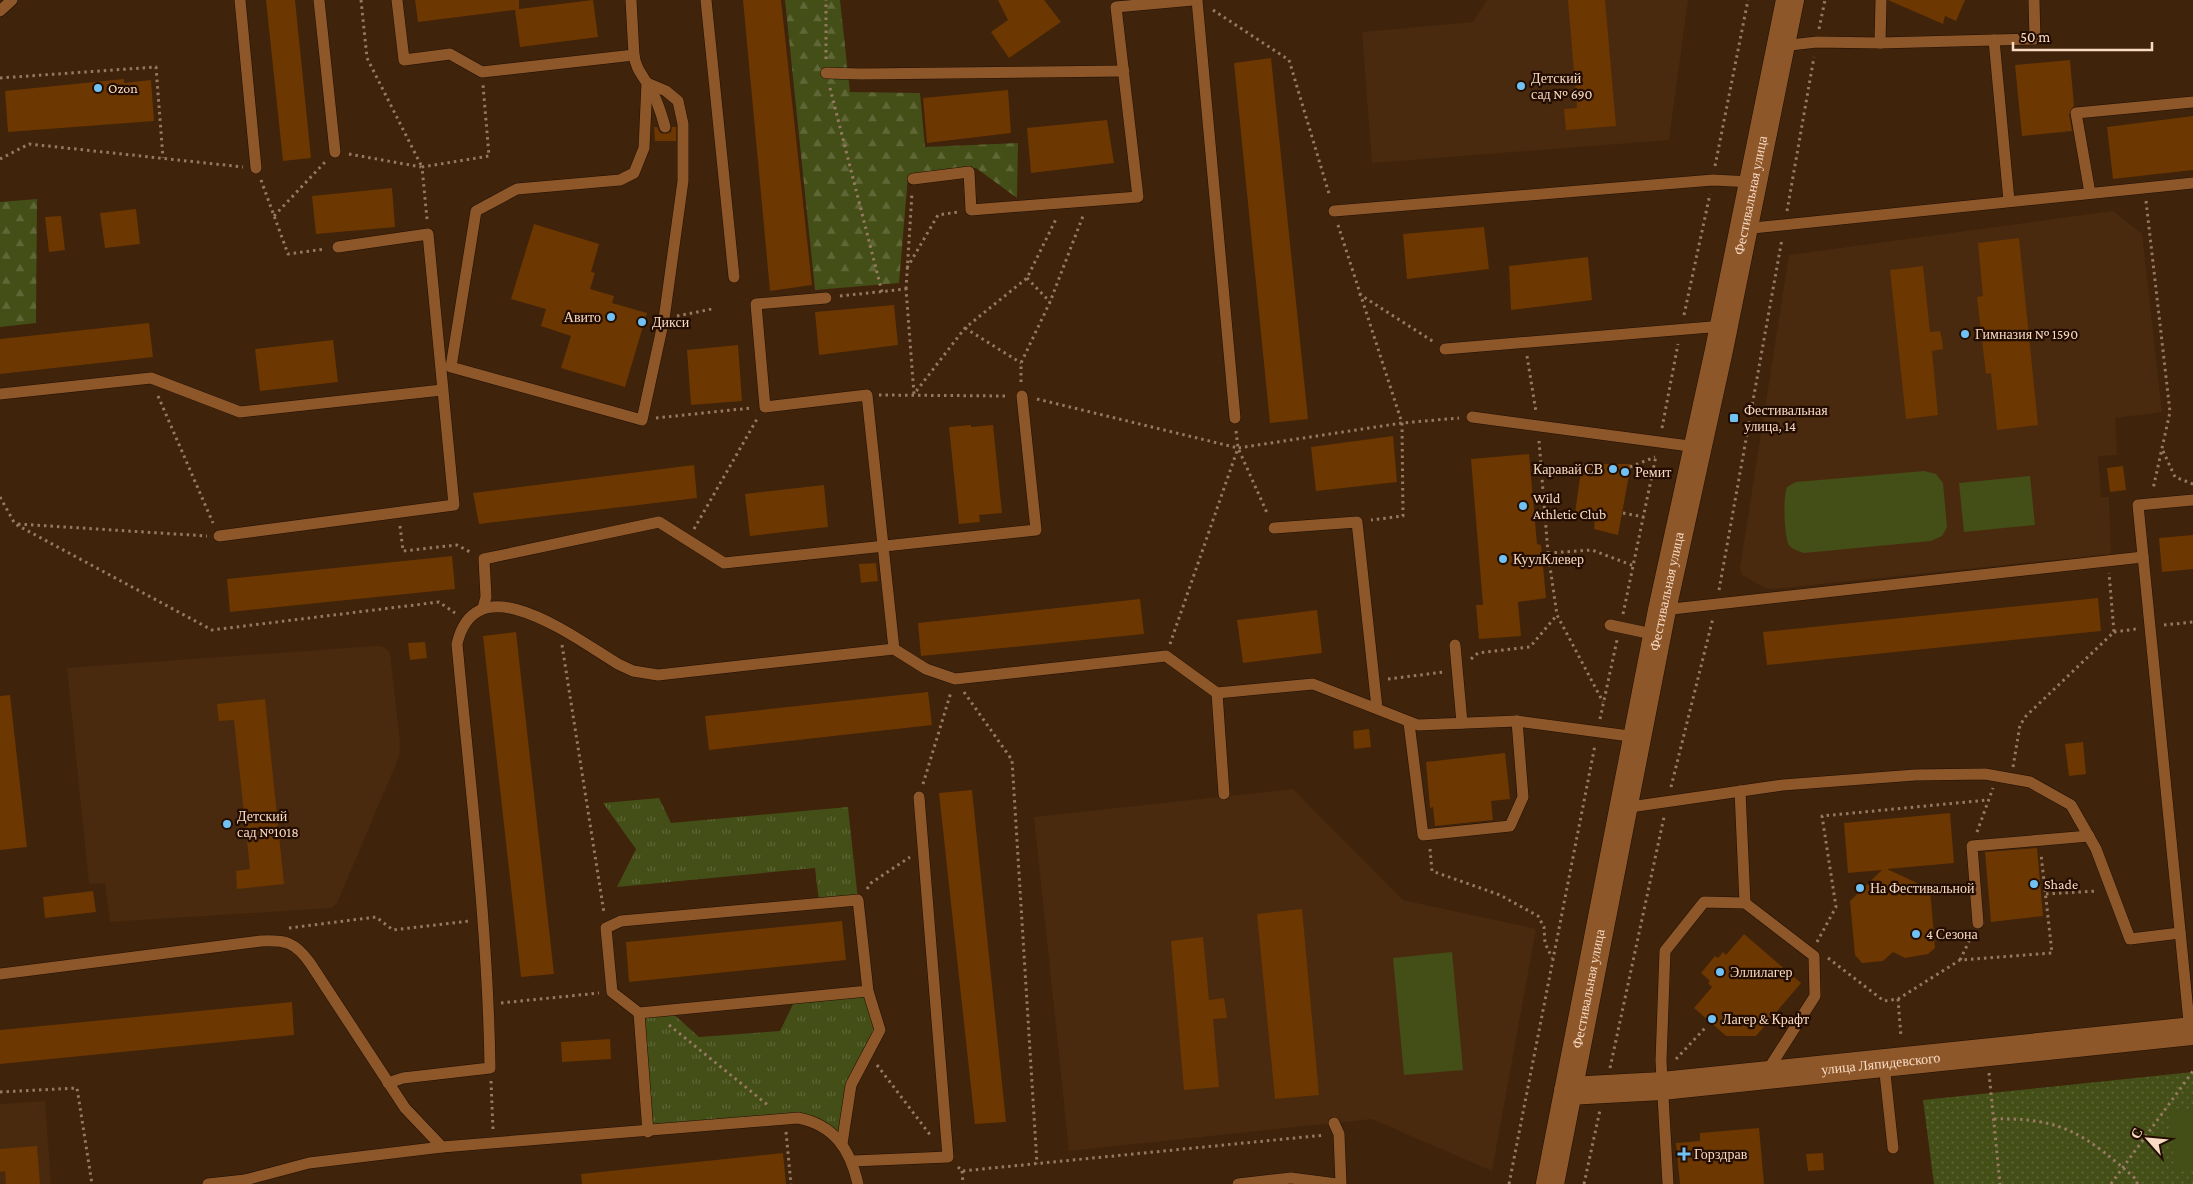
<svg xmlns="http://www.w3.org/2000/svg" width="2193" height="1184" font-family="'Crimson Pro',serif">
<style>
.built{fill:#4a2a0e}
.grass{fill:url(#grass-tufts)}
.forest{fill:url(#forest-firs)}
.park{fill:url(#park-dots)}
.pitch{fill:#444e17}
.building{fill:#6c3700}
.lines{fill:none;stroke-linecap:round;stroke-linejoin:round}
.service-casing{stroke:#200f03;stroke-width:12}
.tertiary-casing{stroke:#200f03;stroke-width:29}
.path{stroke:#977962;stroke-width:3;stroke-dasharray:2.5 4;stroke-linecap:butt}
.service{stroke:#8d572a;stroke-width:11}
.tertiary{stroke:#8d572a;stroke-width:28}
.poi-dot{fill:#71c1f4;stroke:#220d00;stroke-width:2}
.labels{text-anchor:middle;stroke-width:4.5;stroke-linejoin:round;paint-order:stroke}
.poi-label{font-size:14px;fill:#f9dac3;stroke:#220d00;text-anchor:start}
.street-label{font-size:14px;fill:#f9dac3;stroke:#220d00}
</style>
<defs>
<pattern id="grass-tufts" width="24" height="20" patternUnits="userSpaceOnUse" patternTransform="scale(1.25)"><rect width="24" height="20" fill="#444e17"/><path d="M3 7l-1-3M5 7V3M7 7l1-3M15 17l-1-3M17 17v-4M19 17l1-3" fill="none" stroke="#606737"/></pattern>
<pattern id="forest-firs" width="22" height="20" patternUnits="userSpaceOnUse" patternTransform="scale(1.25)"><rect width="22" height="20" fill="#444e17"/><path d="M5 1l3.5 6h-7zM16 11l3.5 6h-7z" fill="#606737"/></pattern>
<pattern id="park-dots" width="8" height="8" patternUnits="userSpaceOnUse" patternTransform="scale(1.25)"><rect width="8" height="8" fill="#444e17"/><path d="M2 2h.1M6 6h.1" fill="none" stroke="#606737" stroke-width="1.8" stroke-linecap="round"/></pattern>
</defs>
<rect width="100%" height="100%" fill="#3f230b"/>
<g class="built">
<polygon points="1487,0 1688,0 1669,140 1372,163 1362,32 1473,22"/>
<polygon points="2113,211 2142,234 2162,412 2115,418 2117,455 2098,456 2101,497 2109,497 2111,554 1773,589 1767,589 1742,575 1740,568 1789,255"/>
<polygon points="376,646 384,647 390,653 400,742 399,757 337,903 331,908 110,922 105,883 89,884 67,668"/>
<polygon points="1293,789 1403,900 1536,929 1492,1171 1372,1119 1069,1151 1034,817"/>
<polygon points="45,1101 51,1184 0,1184 0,1104"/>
</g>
<g class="grass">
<polygon points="659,798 671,823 848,807 858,900 819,902 815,868 617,887 636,849 603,803"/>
<polygon points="868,991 880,1030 851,1085 842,1144 813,1121 648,1132 639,1013 669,1010 699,1037 780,1031 796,998"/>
</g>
<g class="forest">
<polygon points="785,0 840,0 850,92 920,93 925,147 1018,143 1017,198 976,168 908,176 899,283 815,290"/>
<polygon points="37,199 36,323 0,327 0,202"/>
</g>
<polygon class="park" points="2193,1072 2193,1184 1934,1184 1923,1100"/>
<g class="pitch">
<path d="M1924,471L1936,474L1943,483L1947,527L1942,536L1931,541L1804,553C1798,551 1790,549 1788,543C1784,531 1783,497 1787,487L1796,482Z"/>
<polygon points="2030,476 2035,525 1964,532 1959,483"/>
<polygon points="1452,952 1463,1070 1404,1075 1393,958"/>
<polygon points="2193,1111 2193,1169 2174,1170 2170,1112"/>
</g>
<g class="building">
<polygon points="266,0 295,0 311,158 283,161"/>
<polygon points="415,0 519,0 519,9 593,0 598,37 520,47 515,10 418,22"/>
<polygon points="743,0 781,0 812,285 770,291"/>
<polygon points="998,0 1044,0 1061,22 1009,58 991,32 1008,20"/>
<polygon points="1568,0 1605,0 1616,126 1566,130 1564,109 1577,108"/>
<polygon points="1888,0 1965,0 1956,21 1945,16 1943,24"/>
<polygon points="1271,58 1308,419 1270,423 1234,63"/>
<polygon points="2070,60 2074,106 2069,114 2072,131 2022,136 2015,65"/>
<polygon points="124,79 124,83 151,80 154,121 8,132 5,91"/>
<polygon points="1008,90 1011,133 927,143 923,98"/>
<polygon points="2193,116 2193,170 2113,179 2107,127"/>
<polygon points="1107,120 1114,163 1031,173 1027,128"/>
<polygon points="654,127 657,127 660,133 666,134 671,132 672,127 676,127 676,141 655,141"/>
<polygon points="392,188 395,227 316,234 312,196"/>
<polygon points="136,209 140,244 105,248 100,213"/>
<polygon points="61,216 65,250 49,252 45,217"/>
<polygon points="534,224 599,244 591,272 595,273 590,289 614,296 612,303 647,313 625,387 561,368 571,336 541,326 546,309 511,299"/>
<polygon points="1484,227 1489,269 1407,279 1403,234"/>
<polygon points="2019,238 2038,425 1997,430 1991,373 1986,374 1977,297 1983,296 1978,243"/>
<polygon points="1588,257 1592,300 1511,310 1509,266"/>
<polygon points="1923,266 1930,332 1940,331 1942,340 1943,349 1932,351 1938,415 1906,419 1890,270"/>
<polygon points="894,305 898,345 819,355 815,312"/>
<polygon points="149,323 153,357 0,374 0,339"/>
<polygon points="333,340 338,382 260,391 255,349"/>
<polygon points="738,345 742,401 691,405 687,350"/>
<polygon points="971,425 971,427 993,425 1002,513 979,515 980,522 959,524 949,427"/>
<polygon points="1393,436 1397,482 1316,491 1311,447"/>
<polygon points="1529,454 1537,544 1541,545 1546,598 1518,602 1521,636 1479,639 1476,605 1483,605 1471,459"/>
<polygon points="1582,464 1631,464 1618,535 1594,529 1595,518 1575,513"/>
<polygon points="694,465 697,498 479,524 473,493"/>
<polygon points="2123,466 2126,490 2110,492 2107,468"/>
<polygon points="824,485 828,527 750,536 745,494"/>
<polygon points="2193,535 2193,569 2162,572 2159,538"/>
<polygon points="452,556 455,589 230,612 227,579"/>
<polygon points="876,563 878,581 861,583 859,564"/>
<polygon points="2098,598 2101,631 1767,665 1763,632"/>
<polygon points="1140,599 1144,634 921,656 918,623"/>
<polygon points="1317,610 1322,653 1243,663 1237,620"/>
<polygon points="516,632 554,974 521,977 483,636"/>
<polygon points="425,642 427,658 410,660 408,643"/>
<polygon points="928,692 932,725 709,750 705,716"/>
<polygon points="10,695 27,847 0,850 0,696"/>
<polygon points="265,699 284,884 237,889 236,871 250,869 234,720 219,721 217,704"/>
<polygon points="1369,729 1371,747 1354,749 1353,731"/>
<polygon points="2083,742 2086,774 2069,776 2065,744"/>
<polygon points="1505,753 1510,799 1491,801 1493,820 1435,826 1433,807 1430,808 1426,762"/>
<polygon points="972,790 1006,1122 975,1124 939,793"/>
<polygon points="1950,813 1954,863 1887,869 1930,889 1935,948 1928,954 1905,958 1893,952 1883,961 1862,963 1855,955 1850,901 1882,870 1848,873 1844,823"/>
<polygon points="2037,848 2043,916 1991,922 1985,852"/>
<polygon points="93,891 96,912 45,918 43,897"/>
<polygon points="1302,909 1319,1095 1275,1099 1257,914"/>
<polygon points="842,921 846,960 629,982 626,942"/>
<polygon points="1744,934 1801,983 1756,1036 1726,1036 1694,1008 1712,987 1708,983 1710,981 1701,973 1715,956 1718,958 1723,952 1726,955"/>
<polygon points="1203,937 1209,1000 1224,998 1227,1018 1213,1019 1219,1087 1184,1090 1171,941"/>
<polygon points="292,1002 294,1035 0,1064 0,1030"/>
<polygon points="610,1039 611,1059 562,1062 561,1042"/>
<polygon points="1759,1128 1764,1184 1680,1184 1676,1143 1700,1141 1700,1133"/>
<polygon points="37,1146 40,1184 6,1184 5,1171 0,1172 0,1149"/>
<polygon points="783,1153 786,1184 582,1184 581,1174"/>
<polygon points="1823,1153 1824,1170 1808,1171 1806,1154"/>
</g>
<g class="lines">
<g class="service-casing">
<g id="service">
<polyline points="240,0 256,168"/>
<polyline points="319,0 335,152"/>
<path d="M397,0L404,60L450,54L482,72L634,55C636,68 640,72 647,83C656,96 661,112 665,127"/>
<polyline points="631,0 634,55"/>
<polyline points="706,0 734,277"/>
<polyline points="1197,0 1235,418"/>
<polyline points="0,11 12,0"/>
<polyline points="1994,40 2035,39 2034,0"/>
<polyline points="1880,43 1881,0"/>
<polyline points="1781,46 1817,42 1880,43 1994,40 2009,201"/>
<polyline points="826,73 861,74 1124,71"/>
<polygon points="647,83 666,91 678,101 683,124 683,181 664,319 642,420 451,367 476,211 517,189 620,180 634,173 644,148"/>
<polyline points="913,179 969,172 971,210 1138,197 1116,7 1193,0"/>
<polyline points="2090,193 2076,113 2193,102"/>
<polyline points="1334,211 1713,180 1752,182"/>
<polyline points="1743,229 2193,183"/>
<polyline points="826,298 756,304 765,407 867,395 894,649"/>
<polyline points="1445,349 1723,326"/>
<polyline points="0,394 151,378 240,412 442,390"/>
<polyline points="1472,417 1697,447"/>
<polyline points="1274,528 1357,522 1377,708"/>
<polyline points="219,536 454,505 428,234 338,247"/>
<polyline points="483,608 486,597 484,559 659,522 724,563 1036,530 1022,396"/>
<polyline points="1663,610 2143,557"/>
<polyline points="1610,625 1657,635"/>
<polyline points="1455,645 1462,723"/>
<polyline points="1217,693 1224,794"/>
<polyline points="1409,723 1423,835 1510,826 1523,797 1517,721"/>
<polyline points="1740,791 1745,903"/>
<polyline points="1623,808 1783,785 1915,775 1985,774 2030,782 2071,805 2096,849 2130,939 2180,933"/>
<polyline points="1978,923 1972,846 2089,836"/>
<path d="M0,974L261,941C286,940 295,942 310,963L405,1108L442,1147L798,1118C834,1125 850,1149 858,1184"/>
<polyline points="639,1013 648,1132"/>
<polyline points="2190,1032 2138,505 2193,500"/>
<polyline points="1884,1064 1893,1148"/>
<path d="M388,1083L403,1078L490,1068C488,927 470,785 457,644C476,561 576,639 618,664L633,671L658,675L894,649L926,669L955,679L1166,656L1217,693L1313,684L1418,725L1517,721L1637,737"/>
<polyline points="1334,1123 1339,1134 1341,1184"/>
<polyline points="842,1144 851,1085 880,1030 868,991 858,900 621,921 606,928 612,992 639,1013 868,991"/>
<polyline points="853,1161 948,1157 919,797"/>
<polyline points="208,1184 245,1180"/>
<polyline points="246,1184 245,1180 309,1163 442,1147"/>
<polyline points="1238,1184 1291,1178 1337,1184"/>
<polyline points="1668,1184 1661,1061 1665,951 1704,902 1745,903 1814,956 1815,996 1766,1073"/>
</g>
</g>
<g class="tertiary-casing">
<g id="tertiary">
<path id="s1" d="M1568,1091L1662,1086L2193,1031"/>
<path id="s2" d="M1550,1184L1662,610L1719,350L1790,0"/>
</g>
</g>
<g class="path">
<polyline points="361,0 367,58 422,167"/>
<polyline points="1213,10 1289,60 1330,197"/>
<polyline points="1819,29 1825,0"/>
<polyline points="826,59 826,0"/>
<polyline points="0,78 156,67 163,158"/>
<polyline points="830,88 882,292"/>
<polyline points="349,154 421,167"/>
<polyline points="0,159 29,144 243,167"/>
<polyline points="1715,166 1748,0"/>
<polyline points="261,180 288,254 325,249"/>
<polyline points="2146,201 2170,412 2153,489"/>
<polyline points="1787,211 1814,57"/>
<polyline points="274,216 326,161"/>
<polyline points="427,219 422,167 489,156 483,85"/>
<polyline points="1338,225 1402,423 1403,516 1371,520"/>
<polyline points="907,268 938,215 958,212"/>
<polyline points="1027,278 1050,302"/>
<polyline points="906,289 912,193"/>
<polyline points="1359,294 1434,342"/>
<polyline points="840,296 906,289 914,394 965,328 1027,278 1057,217"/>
<polyline points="1684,315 1710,194"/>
<polyline points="677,316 712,309"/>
<polyline points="965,328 1021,363"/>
<polyline points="1527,356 1536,412"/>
<polyline points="1021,382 1021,363 1050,302 1083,216"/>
<polyline points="879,395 1008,396"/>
<polyline points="158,396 213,523"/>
<polyline points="1037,399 1238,448"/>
<polyline points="656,418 751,408"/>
<polyline points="1662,428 1678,344"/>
<polyline points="1236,431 1238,448 1268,515"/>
<polyline points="1539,441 1548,553 1557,615 1603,702"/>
<polyline points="2163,451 2175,477 2193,484"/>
<polyline points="1630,467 1655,457"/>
<polyline points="0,497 15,524 212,630 439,602 455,613"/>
<polyline points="1623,513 1644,517"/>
<polyline points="18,524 207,536"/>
<polyline points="400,526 403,551 457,545 472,553"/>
<polyline points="694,529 757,419"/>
<polyline points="1548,553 1592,550 1634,566"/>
<polyline points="1719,590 1782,239"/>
<polyline points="1623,614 1656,456"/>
<polyline points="2164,625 2193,622"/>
<polyline points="2114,632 2136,629"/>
<polyline points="1170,644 1238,448 1402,423 1459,418"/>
<polyline points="562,645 604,913"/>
<polyline points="1471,659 1478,653 1530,647 1557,615"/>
<polyline points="1388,679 1444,672"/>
<polyline points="964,692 1012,760 1037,1164"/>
<polyline points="1600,719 1617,640"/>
<polyline points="2013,767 2020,725 2026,716 2114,632 2109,573"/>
<polyline points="923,784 951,692"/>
<polyline points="1671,787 1713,618"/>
<polyline points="1977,832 1993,788"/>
<polyline points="1430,849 1432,871 1500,895 1538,916 1544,927 1545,943 1552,958"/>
<polyline points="867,889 871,883 910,857"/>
<polyline points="2046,894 2097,891"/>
<polyline points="289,928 376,917 393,930 469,921"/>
<polyline points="1817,942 1836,907 1822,816 1988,800"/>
<polyline points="1828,958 1884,1001 1898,999 1960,960 2052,953 2041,854"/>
<polyline points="1960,960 1972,935"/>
<polyline points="1898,999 1901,1037"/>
<polyline points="501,1003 599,993"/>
<polyline points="669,1025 769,1106"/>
<polyline points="1676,1059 1706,1027"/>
<polyline points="877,1065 931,1136"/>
<polyline points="1610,1068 1664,817"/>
<polyline points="1989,1073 2000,1184"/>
<polyline points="491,1081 493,1130"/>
<polyline points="0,1092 77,1088 92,1184"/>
<path d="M1994,1119C2063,1117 2087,1136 2137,1180V1184"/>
<polyline points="786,1132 791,1184"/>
<polyline points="958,1167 962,1171 1325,1135"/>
<polyline points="962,1171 963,1184"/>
<polyline points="1509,1184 1595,745"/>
<polyline points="1584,1184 1600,1110"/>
<polyline points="2111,1184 2193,1071"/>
</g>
<use href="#service" class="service"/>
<use href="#tertiary" class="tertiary"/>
</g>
<g class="poi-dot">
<circle cx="1521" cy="86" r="5"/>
<circle cx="98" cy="88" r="5"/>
<circle cx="611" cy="317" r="5"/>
<circle cx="642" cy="322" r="5"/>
<circle cx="1965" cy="334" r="5"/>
<rect x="1729" y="413" width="10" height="10" rx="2.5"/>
<circle cx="1613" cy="469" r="5"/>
<circle cx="1625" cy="472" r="5"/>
<circle cx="1523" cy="506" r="5"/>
<circle cx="1503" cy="559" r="5"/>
<circle cx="227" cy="824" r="5"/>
<circle cx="2034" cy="884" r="5"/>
<circle cx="1860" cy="888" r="5"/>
<circle cx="1916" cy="934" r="5"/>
<circle cx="1720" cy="972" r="5"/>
<circle cx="1712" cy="1019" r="5"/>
<path d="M1681.5 1146.5h5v5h5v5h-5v5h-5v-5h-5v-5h5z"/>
</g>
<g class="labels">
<g class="poi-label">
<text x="1531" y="83">Детский<tspan x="1531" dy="16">сад № 690</tspan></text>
<text x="108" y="93">Ozon</text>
<text x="601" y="322" text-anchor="end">Авито</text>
<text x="652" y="327">Дикси</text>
<text x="1975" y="339">Гимназия № 1590</text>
<text x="1744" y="415">Фестивальная<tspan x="1744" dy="16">улица, 14</tspan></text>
<text x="1603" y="474" text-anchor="end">Каравай СВ</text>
<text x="1635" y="477">Ремит</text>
<text x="1533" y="503">Wild<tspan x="1533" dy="16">Athletic Club</tspan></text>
<text x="1513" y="564">КуулКлевер</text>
<text x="237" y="821">Детский<tspan x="237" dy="16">сад №1018</tspan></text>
<text x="2044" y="889">Shade</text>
<text x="1870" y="893">На Фестивальной</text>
<text x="1926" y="939">4 Сезона</text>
<text x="1730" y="977">Эллилагер</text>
<text x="1722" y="1024">Лагер &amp; Крафт</text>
<text x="1694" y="1159">Горздрав</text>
</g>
<g class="street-label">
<text dy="5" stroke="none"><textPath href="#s2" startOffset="1009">Фестивальная улица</textPath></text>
<text dy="5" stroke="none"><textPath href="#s2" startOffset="604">Фестивальная улица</textPath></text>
<text dy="5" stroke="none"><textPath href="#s2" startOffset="199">Фестивальная улица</textPath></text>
<text dy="5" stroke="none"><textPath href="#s1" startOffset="314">улица Ляпидевского</textPath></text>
</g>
</g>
<g transform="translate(2148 1139) rotate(297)" stroke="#220d00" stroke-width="4" paint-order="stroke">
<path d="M0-4L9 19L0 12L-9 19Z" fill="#f9dac3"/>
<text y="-8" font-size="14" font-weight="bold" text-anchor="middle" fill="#f9dac3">С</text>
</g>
<path d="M2013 42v8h139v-8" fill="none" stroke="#f9dac3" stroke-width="2.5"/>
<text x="2020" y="42" font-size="15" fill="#f9dac3" stroke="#220d00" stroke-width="4" paint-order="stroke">50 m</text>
</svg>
